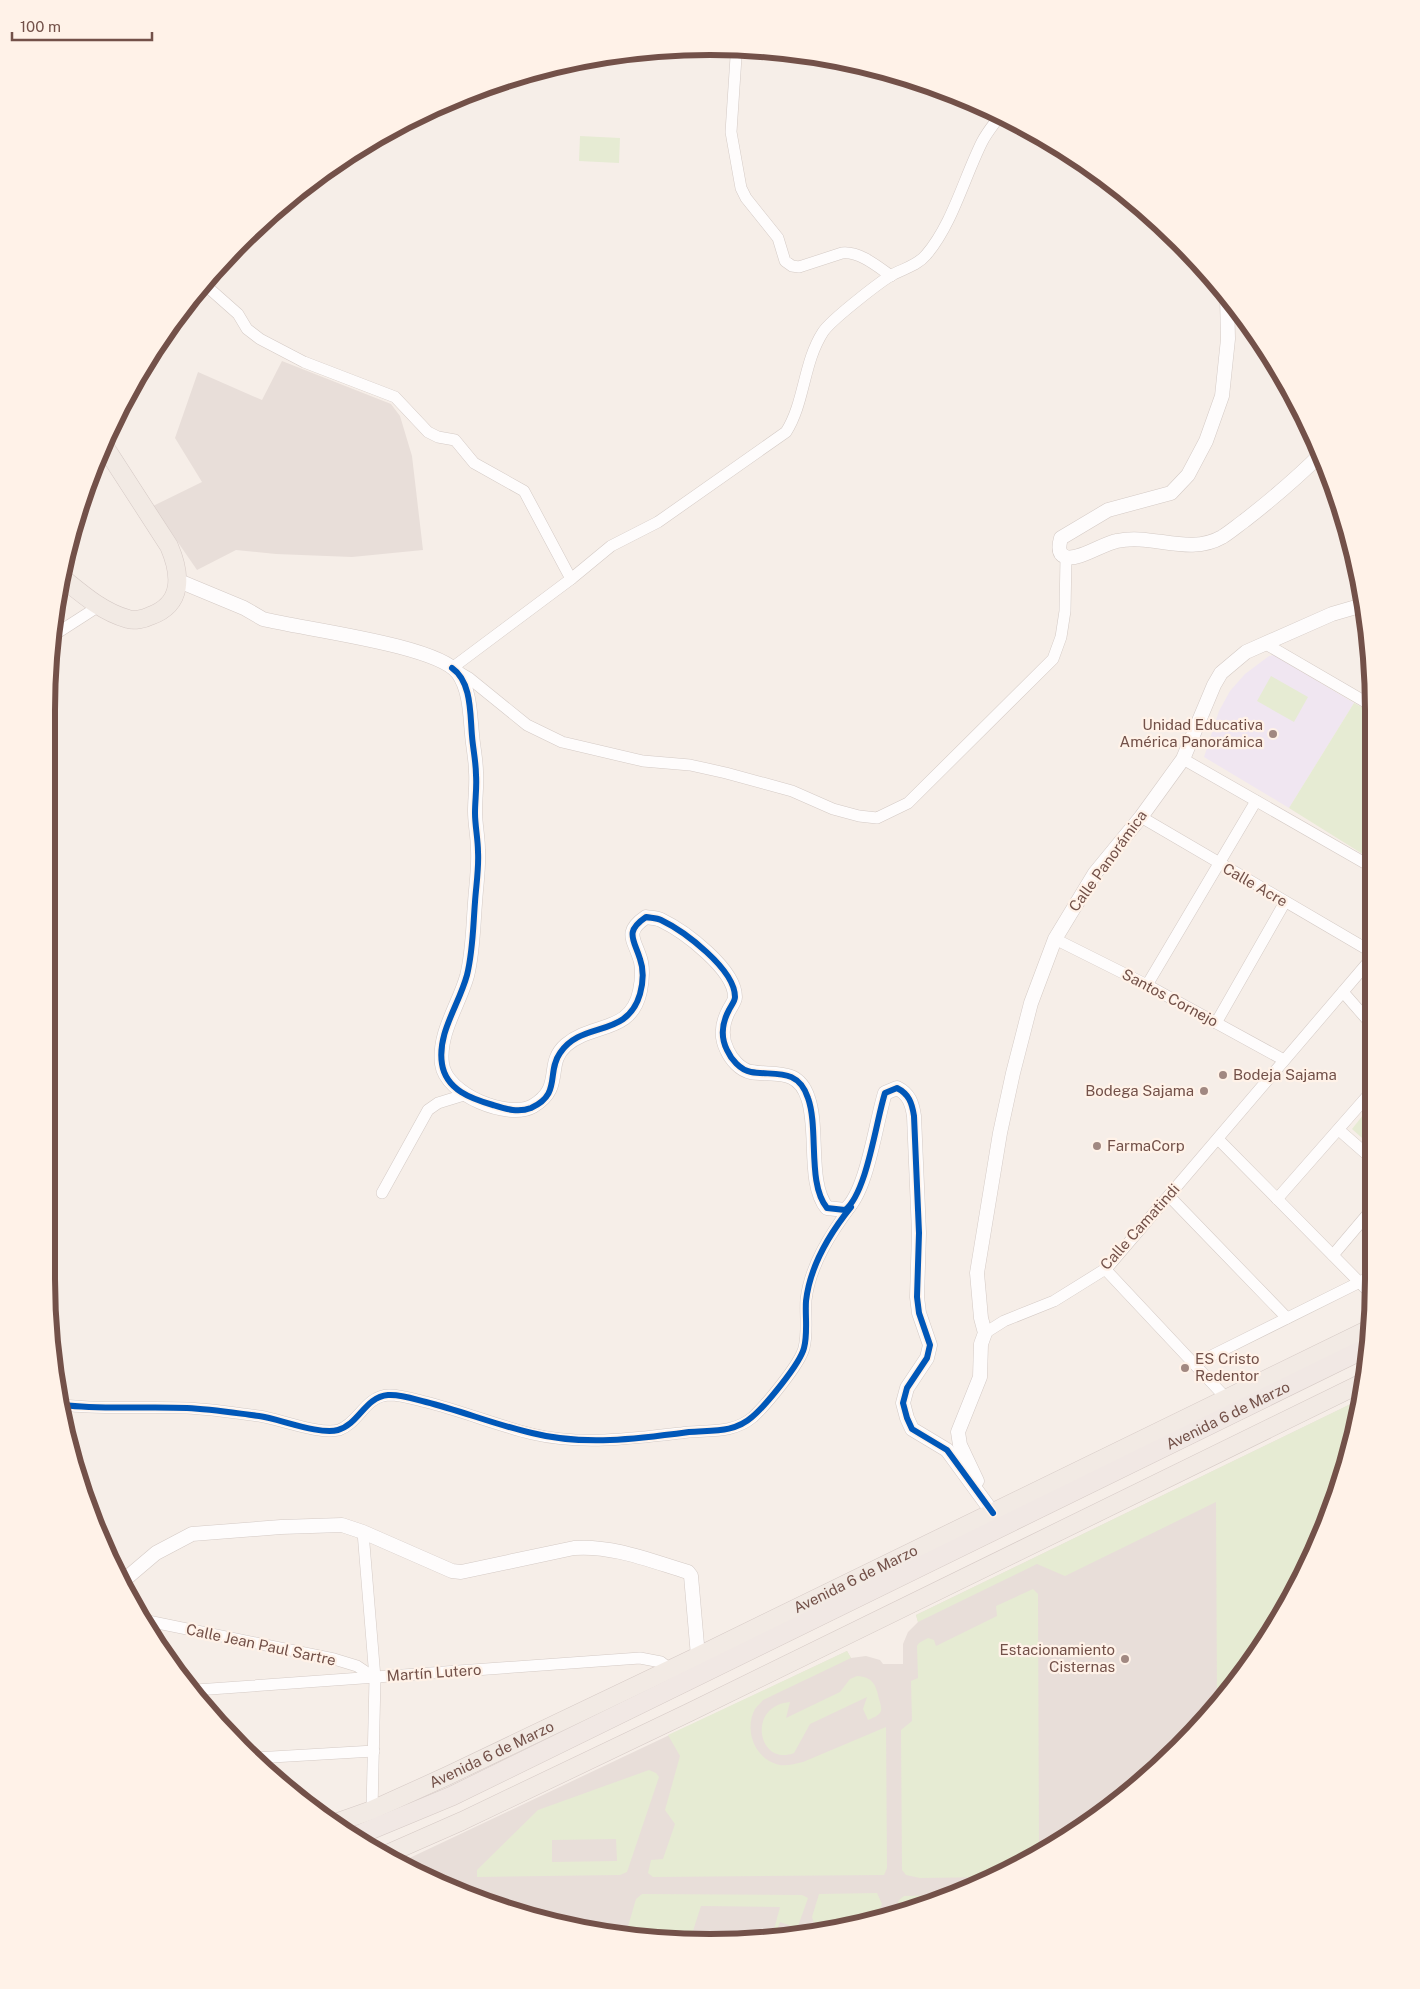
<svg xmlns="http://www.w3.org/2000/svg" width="1420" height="1989" font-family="'Public Sans',sans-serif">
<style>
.industrial{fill:#e8ded9}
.education{fill:#f0e6f1}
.green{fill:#e6ebd3;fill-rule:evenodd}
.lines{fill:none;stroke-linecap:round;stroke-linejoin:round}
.minor-casing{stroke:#d4cac5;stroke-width:12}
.tertiary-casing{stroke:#d4cac5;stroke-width:15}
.primary-casing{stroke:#d5c9c5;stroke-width:19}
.trunk-casing{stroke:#d5c9c5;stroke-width:20}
.minor{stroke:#fefcfc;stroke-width:11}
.tertiary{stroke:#fefcfc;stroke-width:14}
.primary{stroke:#f2eae4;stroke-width:18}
.trunk{stroke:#f1e8e4;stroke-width:19}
.cycleway-casing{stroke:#fff2e8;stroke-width:9}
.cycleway{stroke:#0057b8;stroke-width:6}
.poi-dot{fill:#a18881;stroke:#fff2e8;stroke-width:2}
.labels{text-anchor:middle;stroke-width:4.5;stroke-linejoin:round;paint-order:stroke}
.poi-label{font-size:15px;fill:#735149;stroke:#fff2e8;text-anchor:end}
.street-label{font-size:15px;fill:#735149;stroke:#fff2e8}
.rim{fill:none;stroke:#735149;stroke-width:6}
</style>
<rect width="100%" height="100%" fill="#f6eee8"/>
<g class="industrial">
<polygon points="282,361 391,404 400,416 412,456 423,550 352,557 276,554 236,550 197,570 153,506 202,482 175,438 198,372 262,400"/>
<polygon points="1359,1400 1351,1451 1305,1573 1236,1683 1147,1778 1042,1854 964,1892 797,1937 623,1937 538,1920 417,1874 399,1863 847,1651 851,1658 866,1656 880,1660 883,1664 903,1664 903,1644 908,1632 918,1622 916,1615"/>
</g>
<polygon class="education" points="1274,655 1354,703 1289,808 1204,757 1219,711 1230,691 1245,674 1269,656"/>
<g class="green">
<polygon points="580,136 620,138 619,163 579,161"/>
<polygon points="1271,676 1308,697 1294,722 1257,701"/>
<polygon points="1354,703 1369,711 1369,858 1289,808"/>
<polygon points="1371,1105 1371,1146 1352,1129"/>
<polygon points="1359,1400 1351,1451 1305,1573 1236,1683 1217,1703 1216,1502 1065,1576 1037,1564 918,1622 916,1615"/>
<polygon points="1033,1589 1038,1594 1039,1855 994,1877 920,1878 906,1875 902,1870 901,1730 912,1721 911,1681 918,1678 917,1646 919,1643 928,1638 934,1640 936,1646 997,1616 996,1606"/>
<path d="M847,1651L851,1658L763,1700C761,1703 757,1706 755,1709C744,1729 754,1757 776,1764C784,1767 794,1764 803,1762L886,1727L887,1868L884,1875L653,1877L648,1873L651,1860L663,1859L675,1824L665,1810L680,1756L668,1735Z"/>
<path d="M857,1676C873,1677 876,1685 879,1699C880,1703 882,1708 881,1711C879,1716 872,1718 868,1720L863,1709L867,1697L810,1724L794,1753C758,1767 746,1706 790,1702L786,1718L840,1692L850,1679Z"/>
<path d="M649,1770L656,1773L659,1777L627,1872L620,1875L477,1877V1870L538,1810ZM616,1839L617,1861L552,1862V1840Z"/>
<polygon points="877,1893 882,1904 877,1915 829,1928 814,1923 812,1917 819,1894"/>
<polygon points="642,1894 802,1895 808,1898 797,1929 810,1933 790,1937 794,1927 780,1922 774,1937 772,1937 780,1907 701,1906 691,1937 625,1937 636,1899"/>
<polygon points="952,1895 895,1911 899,1900 904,1896"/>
</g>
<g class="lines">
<g class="minor-casing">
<g id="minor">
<path d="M736,57L731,132L741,188L746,198L778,238L785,261L792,266L799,267L842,253C859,251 877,266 891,276"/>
<polyline points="203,283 238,314 247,329 260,339 304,362 395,397 428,432 438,437 455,440 474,463 524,491 571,579"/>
<polyline points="54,635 99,606"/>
<polyline points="1264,643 1369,704"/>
<path d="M452,668L571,579L611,546L658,522L786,432C805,402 803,363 823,332C831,320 876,285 890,276C902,269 917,266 926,255C952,225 964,178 982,142C987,132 995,123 1001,114"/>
<polyline points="457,671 469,678 527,725 562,742 643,761 690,765 726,773 792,791 833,809 859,816 877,818 908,803 1053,659 1061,637 1065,611 1066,557"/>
<polyline points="1183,759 1370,866"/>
<polyline points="1141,817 1370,951"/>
<polyline points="1055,939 1147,985 1284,1060"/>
<polyline points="1147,985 1256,801"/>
<polyline points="1343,992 1371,1024"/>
<polyline points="1216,1023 1285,902"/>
<polyline points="1339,1130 1371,1158"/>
<polyline points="1218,1139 1372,1295"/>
<polyline points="382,1193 428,1110 438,1103 464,1095"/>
<polyline points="1169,1196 1287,1318"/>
<polyline points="1277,1199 1371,1092"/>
<polyline points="1333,1255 1372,1209"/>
<polyline points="1105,1269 1227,1399"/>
<polyline points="985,1333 1004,1321 1054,1301 1107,1268 1370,960"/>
<polyline points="1195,1364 1372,1276"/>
<path d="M63,1405C104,1410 146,1406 187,1408C211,1409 235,1413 259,1416C280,1419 319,1435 339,1430C359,1423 365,1396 389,1395C401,1395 414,1399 426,1402C462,1411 496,1425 532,1434C583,1446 638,1438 689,1432C712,1430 734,1433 753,1417C766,1405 800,1364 804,1348C808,1332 805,1316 806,1300C810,1265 831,1233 851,1206"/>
<polyline points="363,1532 375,1678 372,1810"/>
<polyline points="143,1620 334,1659 357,1666 375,1678"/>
<polyline points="196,1690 640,1658 661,1662 670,1669"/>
<polyline points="255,1758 374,1751"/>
</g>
</g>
<g class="tertiary-casing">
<g id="tertiary">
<path d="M1227,297L1228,339L1222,396L1206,441L1188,475L1171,493L1108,510L1061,538C1059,545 1057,554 1066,557C1078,561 1104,543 1117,541C1152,533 1189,556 1222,537C1230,532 1237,526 1244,521C1271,500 1298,477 1322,453"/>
<path d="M179,581L244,608L263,619C302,629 437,645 458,673C470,690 470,714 472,734C473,747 476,760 476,772C477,785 475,798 475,811C475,824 478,837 478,850C479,868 476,886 475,903C473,928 473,952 467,976C459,1005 438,1033 442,1064C446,1095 509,1120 533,1106C565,1087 544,1064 566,1045C593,1022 631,1034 640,991C642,981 643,972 641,962C636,941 622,933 646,917C651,918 657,918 661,920C684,931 735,969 735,997C735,1001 731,1006 729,1010C722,1023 720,1036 727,1050C731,1059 740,1070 751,1072C774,1076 798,1067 808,1098C819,1129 807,1184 827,1208L845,1210C867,1193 876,1121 885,1093L897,1088C909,1094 912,1103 914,1116L919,1233L917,1297L919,1313L930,1345L927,1358L907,1388L903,1403L907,1418L912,1429L947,1450L993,1513"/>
<polyline points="977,1481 960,1445 958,1432 980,1377 981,1344 985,1333 981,1318 977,1273 1000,1133 1013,1073 1031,1003 1055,939 1095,873 1141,817 1183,759 1214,685 1221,673 1246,652 1332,614 1363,605"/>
<path d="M123,1581L156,1553L192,1534L281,1527L342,1525L363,1532L452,1571L461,1572L574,1548C613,1545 651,1561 688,1572L691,1576L698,1656"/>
</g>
</g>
<g class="primary-casing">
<g id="primary">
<path d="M60,576C81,593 102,612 128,619C134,621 144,619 150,616C184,604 181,574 169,546L103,444"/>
<path id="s1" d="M338,1822L372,1810L447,1776L698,1656L1371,1328"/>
<polyline points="387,1854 462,1821 690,1712 1362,1383"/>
</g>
</g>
<g class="trunk-casing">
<g id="trunk">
<path id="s2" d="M358,1835L452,1796L1368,1347"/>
</g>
</g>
<use href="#minor" class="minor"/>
<use href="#tertiary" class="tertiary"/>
<use href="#primary" class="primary"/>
<use href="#trunk" class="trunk"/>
<g class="cycleway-casing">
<g id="cycleway">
<path d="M452,668C472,682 470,714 472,736C473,749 476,762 476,775C477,788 475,800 475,813C475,826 478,839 478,852C479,869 476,886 475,902C473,927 473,951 467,975C459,1005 437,1033 442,1064C446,1090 472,1099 493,1105C506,1109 518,1113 531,1108C562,1094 546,1073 560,1053C582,1020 627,1039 640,994C643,983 644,970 640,959C634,939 624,932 646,917C651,918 657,918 661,920C684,931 735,969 735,997C735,1001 731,1006 729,1010C722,1023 720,1036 727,1050C731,1059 740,1070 751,1072C774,1076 798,1067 808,1098C819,1129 807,1184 827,1208L845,1210C867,1193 876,1121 885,1093L897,1088C909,1094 912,1103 914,1116L919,1233L917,1297L919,1313L930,1345L927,1358L907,1388L903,1403L907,1418L912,1429L947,1450L993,1513"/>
<path d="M63,1405C104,1410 146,1406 187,1408C211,1409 235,1413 259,1416C280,1419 319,1435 338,1430C359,1424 365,1397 388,1395C401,1394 414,1399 426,1402C462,1411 496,1425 532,1433C583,1446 637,1439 689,1432C712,1430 734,1433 752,1417C765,1406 800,1364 804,1348C808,1333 805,1316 806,1301C810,1266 830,1233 851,1207"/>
</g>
</g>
<use href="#cycleway" class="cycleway"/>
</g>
<g class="poi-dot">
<circle cx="1273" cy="734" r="5"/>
<circle cx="1223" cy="1075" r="5"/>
<circle cx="1204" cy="1091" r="5"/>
<circle cx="1097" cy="1146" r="5"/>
<circle cx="1185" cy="1368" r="5"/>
<circle cx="1125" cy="1659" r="5"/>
</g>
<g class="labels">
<g class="poi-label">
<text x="1263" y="730">Unidad Educativa<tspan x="1263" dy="17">América Panorámica</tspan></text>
<text x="1233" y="1080" text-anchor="start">Bodeja Sajama</text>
<text x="1194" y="1096">Bodega Sajama</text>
<text x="1107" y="1151" text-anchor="start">FarmaCorp</text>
<text x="1195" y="1364" text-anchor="start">ES Cristo<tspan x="1195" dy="17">Redentor</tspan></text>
<text x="1115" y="1655">Estacionamiento<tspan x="1115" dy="17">Cisternas</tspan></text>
</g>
<g class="street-label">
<text transform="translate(1108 861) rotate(-54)" y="5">Calle Panorámica</text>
<text transform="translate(1255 885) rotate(30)" y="5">Calle Acre</text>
<text transform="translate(1170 998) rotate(28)" y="5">Santos Cornejo</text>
<text transform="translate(1140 1227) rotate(-48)" y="5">Calle Camatindi</text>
<text dy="5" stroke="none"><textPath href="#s2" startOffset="966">Avenida 6 de Marzo</textPath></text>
<text dy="5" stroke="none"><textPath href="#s1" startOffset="572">Avenida 6 de Marzo</textPath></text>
<text transform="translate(261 1645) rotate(12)" y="5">Calle Jean Paul Sartre</text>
<text transform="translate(434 1673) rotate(-4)" y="5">Martín Lutero</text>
<text dy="5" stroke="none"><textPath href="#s1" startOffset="168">Avenida 6 de Marzo</textPath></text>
</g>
</g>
<path d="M0 0H1420V1989H0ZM710 55H710A655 655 0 0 1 1365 710V1279A655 655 0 0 1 710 1934H710A655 655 0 0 1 55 1279V710A655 655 0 0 1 710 55Z" fill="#fff2e8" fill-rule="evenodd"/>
<path class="rim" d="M710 55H710A655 655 0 0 1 1365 710V1279A655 655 0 0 1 710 1934H710A655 655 0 0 1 55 1279V710A655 655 0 0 1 710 55Z"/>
<path d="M12 32v8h140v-8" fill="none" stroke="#735149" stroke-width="2.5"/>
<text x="20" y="32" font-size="15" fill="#735149" stroke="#fff2e8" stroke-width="4" paint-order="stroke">100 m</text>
</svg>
